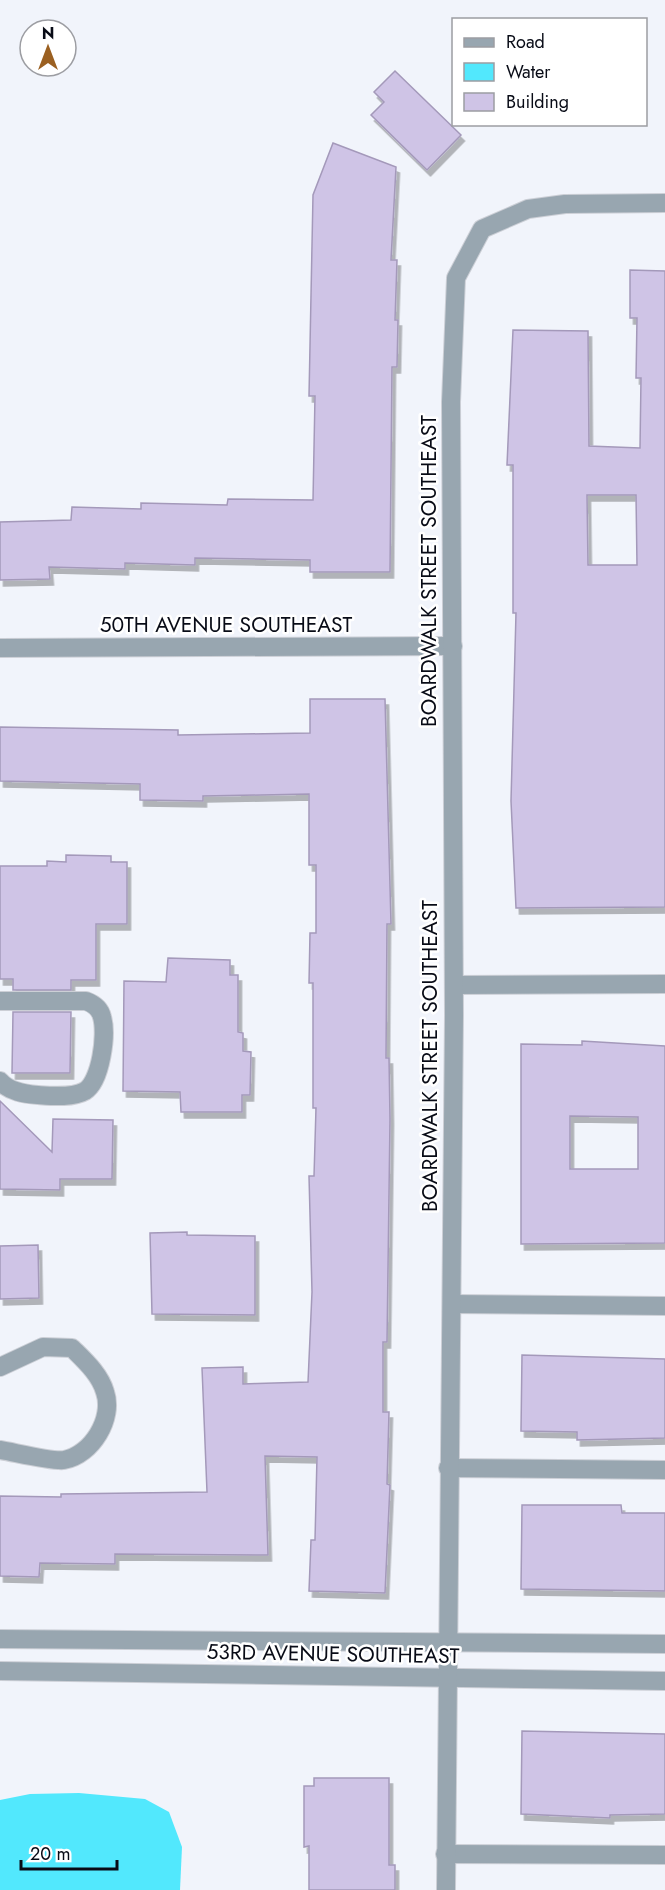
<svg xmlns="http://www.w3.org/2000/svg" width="665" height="1890" font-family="Jost,sans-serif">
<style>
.water{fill:#52e8fd}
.building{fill:#cfc4e6;stroke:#a499ba;stroke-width:1.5;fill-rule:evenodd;filter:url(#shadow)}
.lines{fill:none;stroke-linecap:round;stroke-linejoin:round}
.minor-casing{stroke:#cccfd6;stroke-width:20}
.minor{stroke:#98a6b0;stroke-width:18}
.labels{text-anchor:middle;stroke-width:5;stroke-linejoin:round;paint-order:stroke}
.street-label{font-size:21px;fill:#080b16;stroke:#fff}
</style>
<defs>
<filter id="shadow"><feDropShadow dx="3.5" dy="6" stdDeviation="0" flood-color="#0004"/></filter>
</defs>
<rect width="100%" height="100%" fill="#f1f4fb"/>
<polygon class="water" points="79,1793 145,1799 169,1812 182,1847 180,1890 0,1890 0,1800 30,1794"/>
<g class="building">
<polygon points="395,71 461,135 427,170 371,115 384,102 374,92"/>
<polygon points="333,143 396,167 391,260 397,260 395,320 398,320 397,367 392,367 390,572 310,572 310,560 195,558 195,565 125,563 125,569 49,567 50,579 0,580 0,522 71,520 72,507 141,509 141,503 227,505 228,499 313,500 315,396 309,396 313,195"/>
<path d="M630,270L665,271V907L516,908L511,801L516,613H513V465H507L513,330L588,331L589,446L640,448L641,378H636L637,318H630ZM587,495H636L637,565H588Z"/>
<polygon points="310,699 385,699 391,924 387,924 386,1058 389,1058 390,1119 387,1342 383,1342 383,1412 389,1412 387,1484 390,1485 385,1593 309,1591 311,1540 315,1540 317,1457 265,1456 268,1555 115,1554 115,1564 40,1563 39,1577 0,1576 0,1496 61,1497 61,1494 207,1492 202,1368 243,1367 243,1384 308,1382 312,1292 309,1176 314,1176 316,1108 313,1108 313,983 309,983 310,933 316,933 316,865 309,865 309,794 203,796 203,801 140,800 140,784 0,781 0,727 178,730 178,735 310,733"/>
<polygon points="66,855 111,856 111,862 127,862 127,924 96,924 96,980 71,980 71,990 13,990 13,979 0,979 0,866 47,866 47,861 66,862"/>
<polygon points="168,958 230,960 230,975 238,975 238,1032 243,1033 243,1051 251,1052 250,1095 242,1095 242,1112 181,1112 180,1092 123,1091 124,981 166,982"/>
<polygon points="13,1012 71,1012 70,1073 12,1073"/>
<path d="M582,1041L665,1046V1243L521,1244V1044L582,1045ZM570,1116L638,1117V1169H570Z"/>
<polygon points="0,1101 52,1152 53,1119 113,1120 112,1179 60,1179 60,1190 0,1189"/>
<polygon points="187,1232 187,1235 255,1236 255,1315 152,1314 150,1233"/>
<polygon points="38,1245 39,1298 0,1299 0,1246"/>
<polygon points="522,1355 665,1359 665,1438 577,1440 577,1432 521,1431"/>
<polygon points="522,1505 621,1505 622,1513 665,1513 665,1591 521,1589"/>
<polygon points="522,1731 665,1734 665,1814 610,1815 610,1818 521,1814"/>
<polygon points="314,1778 389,1778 389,1865 395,1865 395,1890 309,1890 309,1846 304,1847 304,1786 314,1786"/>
</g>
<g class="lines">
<g class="minor-casing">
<g id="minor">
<polyline points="0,648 453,646"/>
<polyline points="454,985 665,984"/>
<path d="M0,1001H86C94,1004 100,1008 102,1017C107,1034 101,1081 85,1091C73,1098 52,1096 38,1095C25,1094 9,1092 0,1081"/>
<polyline points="452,1304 665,1306"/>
<path d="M0,1367L43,1347L72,1348C84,1360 100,1374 105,1392C114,1418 92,1455 64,1460C53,1462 13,1452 0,1450"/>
<polyline points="448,1468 665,1470"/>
<polyline points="0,1639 665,1644"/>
<polyline points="0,1671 665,1681"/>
<polyline points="445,1854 665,1855"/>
<polyline points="446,1890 454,1015 451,402 456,278 482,229 528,209 565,204 665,203"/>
</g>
</g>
<use href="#minor" class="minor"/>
</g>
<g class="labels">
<g class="street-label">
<text transform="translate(429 571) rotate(-90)" y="7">BOARDWALK STREET SOUTHEAST</text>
<text x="226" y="632">50TH AVENUE SOUTHEAST</text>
<text transform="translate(430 1056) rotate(-90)" y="7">BOARDWALK STREET SOUTHEAST</text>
<text transform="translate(333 1654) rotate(1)" y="7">53RD AVENUE SOUTHEAST</text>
</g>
</g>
<rect x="452" y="18" width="195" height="108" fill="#ffffff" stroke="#9c9da2" stroke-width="1.5"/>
<rect x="464" y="38" width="30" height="9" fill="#98a6b0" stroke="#9c9da2" stroke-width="1.5"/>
<text x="506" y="48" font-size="18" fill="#080b16">Road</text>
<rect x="464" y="63" width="30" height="18" fill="#52e8fd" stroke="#9c9da2" stroke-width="1.5"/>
<text x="506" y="78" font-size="18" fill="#080b16">Water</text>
<rect x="464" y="93" width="30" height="18" fill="#cfc4e6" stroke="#9c9da2" stroke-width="1.5"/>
<text x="506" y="108" font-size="18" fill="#080b16">Building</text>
<g transform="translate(48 48)"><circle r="28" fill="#ffffff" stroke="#9c9da2" stroke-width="1.5"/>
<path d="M0-4.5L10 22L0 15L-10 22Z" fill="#9b6021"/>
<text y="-9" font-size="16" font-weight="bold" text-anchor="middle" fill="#080b16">N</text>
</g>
<path d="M21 1860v9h96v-9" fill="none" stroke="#080b16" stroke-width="3"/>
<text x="30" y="1860" font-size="18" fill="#080b16" stroke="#ffffff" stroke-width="4.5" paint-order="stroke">20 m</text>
</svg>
